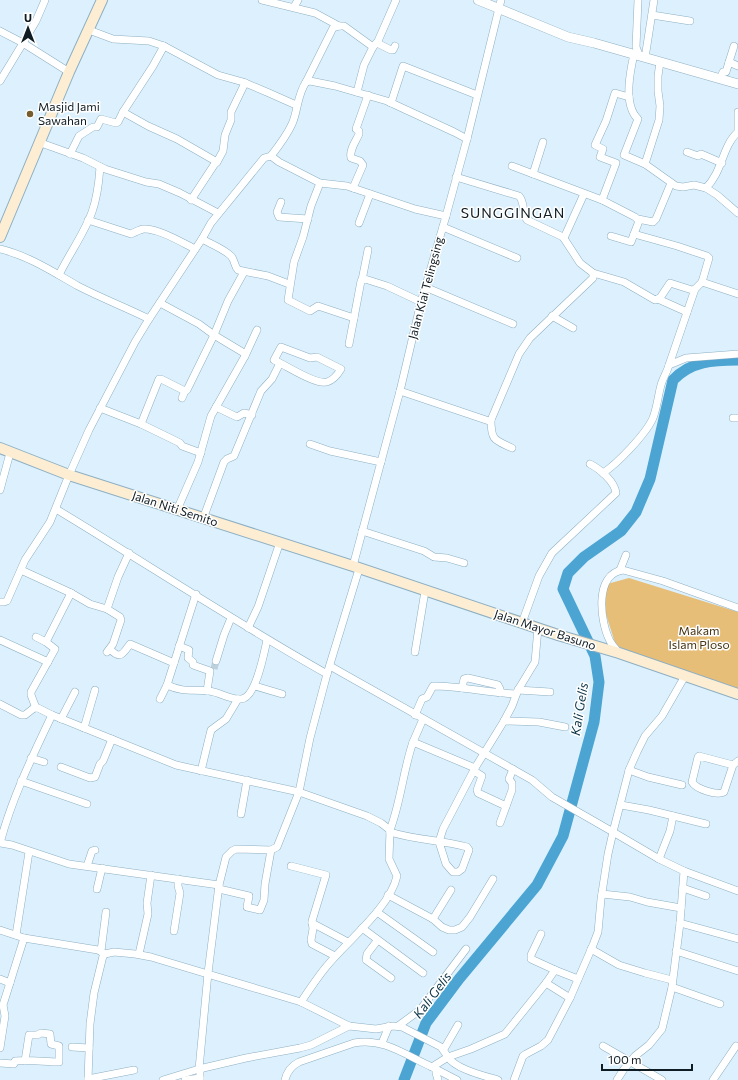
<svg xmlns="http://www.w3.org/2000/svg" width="738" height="1080" font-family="Commissioner,sans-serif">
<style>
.green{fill:#e7be77}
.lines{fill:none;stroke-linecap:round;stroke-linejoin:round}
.river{stroke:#4ba4d2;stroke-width:11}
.minor-tunnel{stroke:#bdd1dc;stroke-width:7;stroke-dasharray:7 3.5;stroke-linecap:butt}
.minor-casing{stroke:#8eafc3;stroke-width:8}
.tertiary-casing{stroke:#8eafc3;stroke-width:10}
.secondary-casing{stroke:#8eafc3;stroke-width:12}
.minor{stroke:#fff;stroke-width:7}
.tertiary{stroke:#fff;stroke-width:9}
.secondary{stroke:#fdeed3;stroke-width:10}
.poi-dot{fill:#775c2e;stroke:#fff;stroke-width:1.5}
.labels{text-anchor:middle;stroke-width:3;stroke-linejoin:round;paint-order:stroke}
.poi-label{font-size:12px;fill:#0f1c23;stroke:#fff;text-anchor:start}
.street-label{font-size:12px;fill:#0f1c23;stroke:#fff}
.park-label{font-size:12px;fill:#463412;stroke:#fff}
.water-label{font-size:13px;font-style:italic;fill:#0c3548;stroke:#fff}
.quarter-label{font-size:14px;letter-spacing:1px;fill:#0f1c23;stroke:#fff}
</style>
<rect width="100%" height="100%" fill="#dcf1fd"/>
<polygon class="green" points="629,578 738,612 738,691 616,646 603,605 607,584"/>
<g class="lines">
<path class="river" d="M404,1080L426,1023L459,979L537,885L563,836L594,722L599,682L595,656L563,589L568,573L584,557L621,531L636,512L650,479L673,380C691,361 713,360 738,360"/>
<polyline class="minor-tunnel" points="214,669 216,661"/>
<g class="minor-casing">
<g id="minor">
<polyline points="262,0 315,13 339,26"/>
<polyline points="638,0 636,47 639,55"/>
<polyline points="294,7 298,0"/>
<polyline points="652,15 690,21"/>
<polyline points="89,30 113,39 149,41 164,46 218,75 243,82 269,93 296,105"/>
<polyline points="0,31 23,43 69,72"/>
<polyline points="377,43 391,50 393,50 395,46"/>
<polyline points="164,46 153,66 123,112 148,126 177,139 217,162"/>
<path d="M634,54C630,72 623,105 638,119L624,155L645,164"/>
<polyline points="645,58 654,0"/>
<polyline points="660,62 658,76 658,91 660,106 659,120 645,164 676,186 683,187 694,185 706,188 717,195 738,213"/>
<polyline points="729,62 734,46"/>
<polyline points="720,79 723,72 726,72 729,62 738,66"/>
<polyline points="0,81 23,43 36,21 45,0"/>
<polyline points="306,82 333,28 339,26 344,26 373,47 378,41 396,0"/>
<polyline points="357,92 364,65 373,47"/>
<polyline points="391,103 403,66 477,95"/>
<polyline points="41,143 83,158 105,169 146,182 159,184 180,193 218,213"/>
<polyline points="687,152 698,156 701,154 722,163"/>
<polyline points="70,154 79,136 93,127 97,127 101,119 116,123 118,122 123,112"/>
<polyline points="271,156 279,162 320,183 347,186 415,209 446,216"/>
<polyline points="512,166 602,200 635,217 639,221 634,234"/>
<polyline points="533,174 543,142"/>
<polyline points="320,183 311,206 303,237 294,262 288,300 310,311 318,306 354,318 361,281 365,279 387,286 421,302"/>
<path d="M353,188L363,165L360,161L351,158C349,150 356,141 359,134V131L356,129L368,95"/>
<path d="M706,188C723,171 722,146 738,132V112"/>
<polyline points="191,200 214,165 217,162 223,151 225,135 231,120 231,112 245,83"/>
<polyline points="602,200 616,163 600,157 603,149 595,145 606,121 615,93 629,97"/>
<polyline points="281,202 277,212 279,217 308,219"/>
<polyline points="638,219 653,222 656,219 671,183"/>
<path d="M88,220L131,234C135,232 139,230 143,229C158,228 181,242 195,249"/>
<polyline points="359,223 370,194"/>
<polyline points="443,227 517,258"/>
<polyline points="611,236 631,242 634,234 677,246 707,256 709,258 702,282"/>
<polyline points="564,238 584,194"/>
<path d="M202,239C211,244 224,249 231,256C235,260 234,266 238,270L268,276L289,284"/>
<path d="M0,249C29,256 53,272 78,286C101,298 125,307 149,319"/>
<polyline points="593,273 607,277 624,282 655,300 660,298 670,283 692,290 695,289 702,282 738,294"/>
<path d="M59,275C69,254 84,234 92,212C97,198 99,182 100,167"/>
<polyline points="362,280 368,250"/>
<polyline points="425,287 513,324"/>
<polyline points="658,299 687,312"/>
<polyline points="160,303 199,324 214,335 244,353 245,356 211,416 198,462 177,510"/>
<polyline points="552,316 573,328"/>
<polyline points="349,344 354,318"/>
<polyline points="245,356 257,330"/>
<polyline points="669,365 695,289"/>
<path d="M400,391L489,421L491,420L519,354L530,338L593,278V273L580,263L563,237L527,220C522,213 525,202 519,196L456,177"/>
<polyline points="182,398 185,391"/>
<polyline points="216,407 237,417 244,413 252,415"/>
<polyline points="100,408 141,424 172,439 180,443 182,446 201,453"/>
<polyline points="733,418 738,418"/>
<path d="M491,420C491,441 495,440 512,448"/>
<polyline points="141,424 159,379 161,379 185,391 187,390 214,335 228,301 244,272"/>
<polyline points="310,444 330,451 381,462"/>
<path d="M603,473C617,464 646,434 653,418C657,408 658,396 661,385C663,378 667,372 669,365L686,358L738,354"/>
<polyline points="0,490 10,453"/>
<path d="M56,509C147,564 235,622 327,674"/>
<path d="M203,519L224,462L227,459L234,456L261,391L272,379L280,363L274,360L281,347L310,358L317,357L341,369C338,374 334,380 327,382C317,385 290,368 280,363"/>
<polyline points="362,531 424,551 434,557 447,558 464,563"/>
<polyline points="353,566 400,391 421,302 446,216 467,139 501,0"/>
<polyline points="21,570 71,593 46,642"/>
<polyline points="620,570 626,555"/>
<polyline points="71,593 90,604 107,609 118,577 129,553"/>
<path d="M0,602H4L7,601L25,560L50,522L69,475L89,430L135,342L149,319L202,239L211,223L264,158L271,156C278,147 287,135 292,124C298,111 297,95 306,82L310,81L335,86L387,101L454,132L467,139"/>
<polyline points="107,609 120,617 121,620 113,644 107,652"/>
<path d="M522,623L539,576L552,553L616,493C615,482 600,469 590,464"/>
<polyline points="248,628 258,607 280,542"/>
<polyline points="0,640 48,662"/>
<polyline points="179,646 189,650 188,658 193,662 193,665 210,671 207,691"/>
<path d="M110,649C120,660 123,654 130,644L174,663"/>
<polyline points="415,652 425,591"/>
<path d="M619,653C616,649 612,645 610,641C600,622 594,574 623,570L663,581L738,608"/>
<polyline points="216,661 224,635 231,618"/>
<polyline points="330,666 532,780 552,797 613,832 629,770 637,752 645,736 662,716 685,676"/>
<path d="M167,685C185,693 191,689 209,691C219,692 231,700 241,699C256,698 264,653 267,640"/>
<polyline points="255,686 282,694"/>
<polyline points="462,688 464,679 468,678 498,685 500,689 500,693"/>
<polyline points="518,690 550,692"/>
<polyline points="160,699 167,685 196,594"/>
<polyline points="0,704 21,715 25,715 34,708 38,708 52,715"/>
<polyline points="36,708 31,695 31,692 55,649 46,642 36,637"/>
<path d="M415,715L422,699L427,697L433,686C461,686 488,693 516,694"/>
<polyline points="61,719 75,692"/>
<polyline points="423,719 413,742 475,768"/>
<polyline points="504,721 539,722 565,727"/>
<polyline points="84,728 95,690"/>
<polyline points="31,758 44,762"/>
<path d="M733,765L724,792C717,796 696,789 692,782L698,757L699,756L733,765L738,761"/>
<polyline points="61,767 90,778 95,777 100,764 103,761 112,739"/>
<polyline points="629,770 648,777 682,785"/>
<polyline points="201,771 211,730 226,719 238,699"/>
<polyline points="474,771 482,776 477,790 478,793 506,806"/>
<polyline points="21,781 87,804"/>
<polyline points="621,805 649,810 706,824"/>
<polyline points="241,814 247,780"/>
<polyline points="500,823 512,790 512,783 509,779 513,769"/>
<path d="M390,830C401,801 403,771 413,742"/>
<path d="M390,832C415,840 441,840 467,847L469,850L462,869L458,872H453L446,864L439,842L443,829L475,768L504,721L512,706L518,690L535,662L538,628"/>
<polyline points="659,859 670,831 673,816"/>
<polyline points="87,866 92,851 95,850"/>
<polyline points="291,866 326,875 312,921 313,929 311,940 312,944 335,956"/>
<polyline points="684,871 738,891"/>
<path d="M219,885L69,864L12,845L0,843C12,798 32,757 52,715L176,765L299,792L367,816L381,823L390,830L389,859L397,876C390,908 346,942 326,967C317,978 309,990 301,1002"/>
<polyline points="683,888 706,896"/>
<polyline points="97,889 102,868"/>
<polyline points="219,889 249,896 247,907 260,910 264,900 265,884 271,850"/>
<polyline points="602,894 630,897 647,902 681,908"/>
<polyline points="388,895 433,919 442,927 449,930 455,930 462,927 470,917 493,879"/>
<polyline points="377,912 433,952"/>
<polyline points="433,919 451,890"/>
<polyline points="312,923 348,942"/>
<polyline points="680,923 738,939"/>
<polyline points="362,928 423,973"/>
<polyline points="0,930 24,938 98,950 105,954"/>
<polyline points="174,931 180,893 178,886 178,879"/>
<polyline points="541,934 531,955 531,959 555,970 578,979"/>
<polyline points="16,935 29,852"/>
<polyline points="377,941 367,954 366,960 391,978"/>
<polyline points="591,949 619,965 645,973 672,980"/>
<polyline points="101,951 106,912"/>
<polyline points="676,951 738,971"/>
<polyline points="139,954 148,914 147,903 151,875"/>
<polyline points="0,979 10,983"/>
<polyline points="546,983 555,970"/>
<polyline points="672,987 720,1004"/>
<polyline points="398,1026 420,1010 466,949"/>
<polyline points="382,1043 389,1026"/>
<polyline points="603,1046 662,1080"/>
<polyline points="72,1047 89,1048"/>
<polyline points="0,1048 5,1016 3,1005 24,938"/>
<polyline points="444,1049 458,1025"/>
<path d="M0,1063L14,1064L15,1061C29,1059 45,1062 59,1062V1046L51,1044L50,1034L41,1033L37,1035H29L25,1061"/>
<polyline points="432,1067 457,1080"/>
<polyline points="436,1069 436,1073 438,1080"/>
<polyline points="88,1079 134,1070"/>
<polyline points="88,1080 90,1024 94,993 103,956 105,954 114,952 135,954 151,957 301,1002 349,1026 376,1029 393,1026 402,1027 441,1047 448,1057 471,1049 505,1034 546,983 570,998"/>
<polyline points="163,1080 199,1069 246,1058 300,1048 311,1045 349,1026"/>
<polyline points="185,1080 200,1078"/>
<polyline points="200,1080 200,1070 199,1069 208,973 219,885 226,857 232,851 236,849 271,850 277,847 299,792 310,738 327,674 359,569"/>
<path d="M285,1080C287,1071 291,1066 299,1062L354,1043C383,1037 407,1056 432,1067L448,1057C455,1069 485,1076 498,1080"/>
<polyline points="514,1080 523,1056 526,1054 541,1046 548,1040 570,998 593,945 598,932 601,899 608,854 613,832 659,859 684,871 680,923 672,987 662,1029 649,1045 635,1056 624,1069 617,1080"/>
<polyline points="713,1080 736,1046"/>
</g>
</g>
<g class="tertiary-casing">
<polyline id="tertiary" points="478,0 568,37 594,43 738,84"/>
</g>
<g class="secondary-casing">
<g id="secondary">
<polyline points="0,237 69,72 102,0"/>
<polyline points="0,448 69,475 353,566 558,635 619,653 738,694"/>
</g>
</g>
<use href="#minor" class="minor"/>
<use href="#tertiary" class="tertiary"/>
<use href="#secondary" class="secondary"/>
</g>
<circle class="poi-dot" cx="30" cy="114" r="4"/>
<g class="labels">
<g class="poi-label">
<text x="38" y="111">Masjid Jami<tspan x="38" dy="14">Sawahan</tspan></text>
</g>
<g class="street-label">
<text transform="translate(426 288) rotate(-75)" y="4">Jalan Kiai Telingsing</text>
<text transform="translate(175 509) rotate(18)" y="4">Jalan Niti Semito</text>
<text transform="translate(545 630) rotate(18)" y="4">Jalan Mayor Basuno</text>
</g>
<g class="park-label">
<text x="699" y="635">Makam<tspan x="699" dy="14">Islam Ploso</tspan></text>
</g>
<g class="water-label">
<text transform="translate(579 709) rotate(-81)" y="5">Kali Gelis</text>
<text transform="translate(432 995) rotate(-53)" y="5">Kali Gelis</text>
</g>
<g class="quarter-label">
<text x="513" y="218">SUNGGINGAN</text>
</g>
</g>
<g transform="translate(28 28)" stroke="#ffffff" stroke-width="3" paint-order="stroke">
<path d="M0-3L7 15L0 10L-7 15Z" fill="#0f1c23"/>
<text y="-6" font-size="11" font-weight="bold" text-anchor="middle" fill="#0f1c23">U</text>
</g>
<path d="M602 1064v6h90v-6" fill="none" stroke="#0f1c23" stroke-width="2"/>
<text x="608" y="1064" font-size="12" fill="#0f1c23" stroke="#ffffff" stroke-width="3" paint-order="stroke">100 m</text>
</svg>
